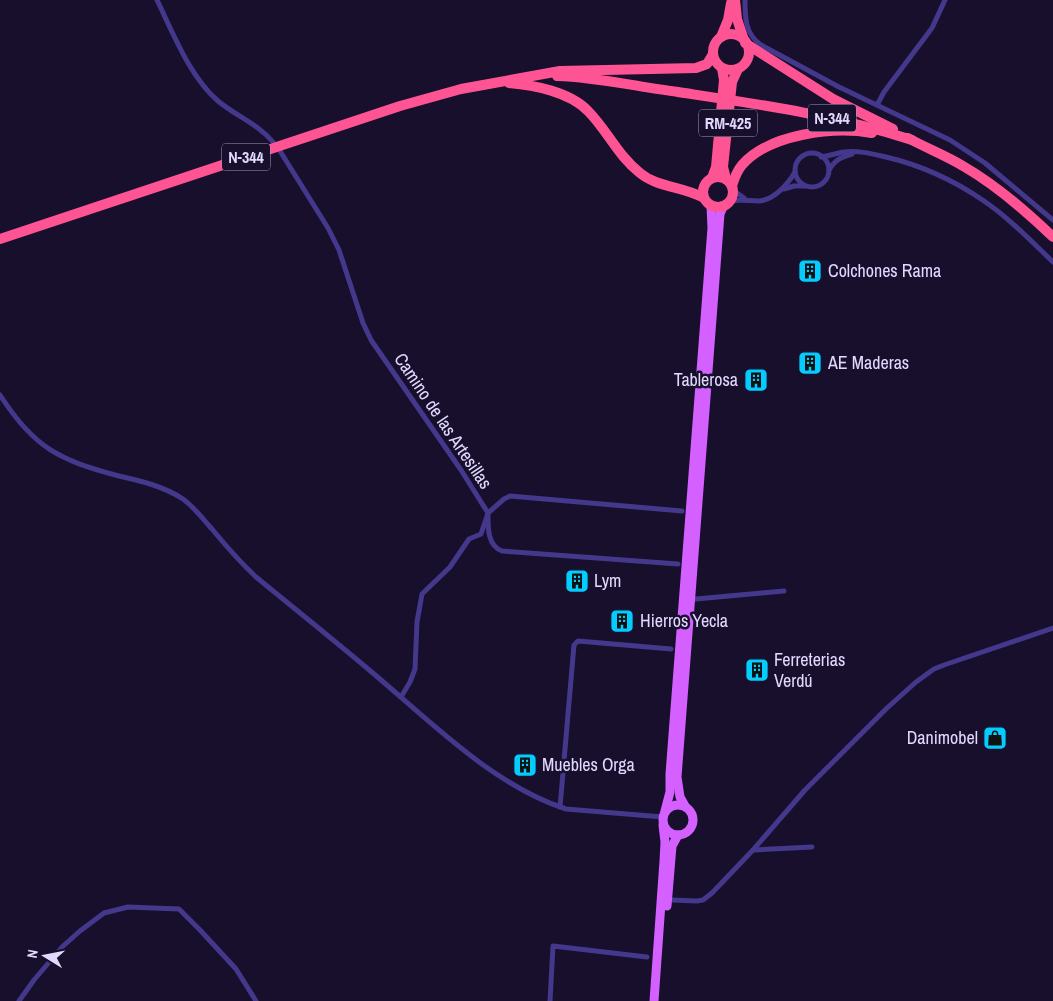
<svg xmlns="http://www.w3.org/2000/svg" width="1053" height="1001" font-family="'Archivo Narrow',sans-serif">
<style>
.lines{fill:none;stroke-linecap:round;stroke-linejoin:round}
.street{stroke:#44388c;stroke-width:5}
.primary{stroke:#d460ff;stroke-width:9}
.highway{stroke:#ff5494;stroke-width:10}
.labels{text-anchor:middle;stroke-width:5;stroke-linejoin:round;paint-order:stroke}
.shield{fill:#170f2b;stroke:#a59cbf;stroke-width:1}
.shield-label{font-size:16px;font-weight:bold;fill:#e2d9ff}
.poi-label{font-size:18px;fill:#e2d9ff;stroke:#170f2b;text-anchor:start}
.street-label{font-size:18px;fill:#e2d9ff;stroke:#170f2b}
</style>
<rect width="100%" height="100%" fill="#170f2b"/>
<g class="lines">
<g class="street">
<path d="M157,0C173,33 190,77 218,101C236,116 258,124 273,142"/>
<path d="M745,0C745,17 745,34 761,45L839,87L950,140L985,163L1053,220"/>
<polyline points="877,105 884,92 932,28 945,0"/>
<polyline points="280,151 328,228 339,250 363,323 371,340 461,470 488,513 481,534 469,539 450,567 422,594 417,622 415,669 410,682 401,697"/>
<circle cx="812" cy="170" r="17"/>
<path d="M821,157C829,156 837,153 844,152C858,150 873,154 886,157C920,165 955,181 984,201C1009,218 1031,241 1053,262"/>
<path d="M829,170C835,160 841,157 852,154"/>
<polyline points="784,189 794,186 805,186"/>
<polyline points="733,190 744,198"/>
<path d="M731,201C740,199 749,201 759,201C774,200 788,184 795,172"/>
<path d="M0,395C34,448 59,460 119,476C141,481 163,486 183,499C194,507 203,519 212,529C226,546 240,562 256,577C295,609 335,641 374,674C431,722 494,786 566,809L663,817"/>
<path d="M678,564L502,551C487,546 488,526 488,513L504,499L510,496L682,511"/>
<polyline points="696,599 784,591"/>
<polyline points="560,807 574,645 578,641 671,649"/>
<polyline points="753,850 812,847"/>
<polyline points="672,900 697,901 703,900 712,893 753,850 805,790 887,708 916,682 934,669 944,665 1053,628"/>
<polyline points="19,1001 34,980 62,947 80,931 104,913 128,907 179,909 200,930 236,969 256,1001"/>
<polyline points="550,1001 553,946 647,957"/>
</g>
<g class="primary">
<circle cx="678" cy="820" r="15"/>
<polyline points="685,806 680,797 677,777 720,214 723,207"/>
<polyline points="665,811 670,792 670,774 712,228 711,206"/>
<polyline points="667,906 672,846 678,835"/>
<polyline points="654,1001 664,861 665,842 663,825"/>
</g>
<g class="highway">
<polyline points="735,0 737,19 744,40"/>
<circle cx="731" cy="52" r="18"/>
<polyline points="721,37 728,20 731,3"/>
<polyline points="745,43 833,99 893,129"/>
<path d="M557,76C597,77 638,87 678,92C757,104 836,115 912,140"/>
<path d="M509,83C534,85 570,92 588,111C607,130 618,156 640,173C658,188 683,186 704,198"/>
<path d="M908,138C926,148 945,155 963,166C996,185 1025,210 1053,237"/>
<circle cx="718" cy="192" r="15"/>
<polyline points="712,178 716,167 724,80 722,68"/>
<polyline points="726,179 723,167 732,82 738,69"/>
<path d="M732,186C734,179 737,171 742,165C769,134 834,126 872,133"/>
<polyline points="0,239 400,106 461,89 560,71 696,68 707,64 713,54"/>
</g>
</g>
<defs>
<g id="building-square" transform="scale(1.25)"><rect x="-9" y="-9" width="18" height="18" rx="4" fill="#05ccff" stroke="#170f2b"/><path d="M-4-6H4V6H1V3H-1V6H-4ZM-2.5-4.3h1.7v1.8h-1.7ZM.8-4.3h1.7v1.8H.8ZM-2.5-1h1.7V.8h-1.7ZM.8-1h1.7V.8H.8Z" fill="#111"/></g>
<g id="shop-square" transform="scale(1.25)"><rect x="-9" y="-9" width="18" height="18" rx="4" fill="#05ccff" stroke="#170f2b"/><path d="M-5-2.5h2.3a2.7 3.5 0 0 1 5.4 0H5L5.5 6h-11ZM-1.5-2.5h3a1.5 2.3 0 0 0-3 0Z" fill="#111"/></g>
</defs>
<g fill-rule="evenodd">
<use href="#building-square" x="810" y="271"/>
<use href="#building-square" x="810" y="363"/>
<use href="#building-square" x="756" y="380"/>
<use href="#building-square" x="577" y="581"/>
<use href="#building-square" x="622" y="621"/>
<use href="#building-square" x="757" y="670"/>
<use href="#shop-square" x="995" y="738"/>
<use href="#building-square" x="525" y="765"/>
</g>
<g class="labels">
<g class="shield">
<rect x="808" y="104.5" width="48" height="27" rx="4"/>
<rect x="699" y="109.5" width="58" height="27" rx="4"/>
<rect x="222" y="143.5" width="48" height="27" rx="4"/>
</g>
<g class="shield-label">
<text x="832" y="124">N-344</text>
<text x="728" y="129">RM-425</text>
<text x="246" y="163">N-344</text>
</g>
<g class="poi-label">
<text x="828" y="277">Colchones Rama</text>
<text x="828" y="369">AE Maderas</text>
<text x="738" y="386" text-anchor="end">Tablerosa</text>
<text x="594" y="587">Lym</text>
<text x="640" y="627">Hierros Yecla</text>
<text x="774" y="666">Ferreterias<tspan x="774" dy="21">Verdú</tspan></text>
<text x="978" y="744" text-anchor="end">Danimobel</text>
<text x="542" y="771">Muebles Orga</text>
</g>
<g class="street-label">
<text transform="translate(443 421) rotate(56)" y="6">Camino de las Artesillas</text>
</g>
</g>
<g transform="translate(45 956) rotate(280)" stroke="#170f2b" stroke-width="4" paint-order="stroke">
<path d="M0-4L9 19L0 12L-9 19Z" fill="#e2d9ff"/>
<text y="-8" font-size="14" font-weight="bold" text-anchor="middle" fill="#e2d9ff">N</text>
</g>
</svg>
